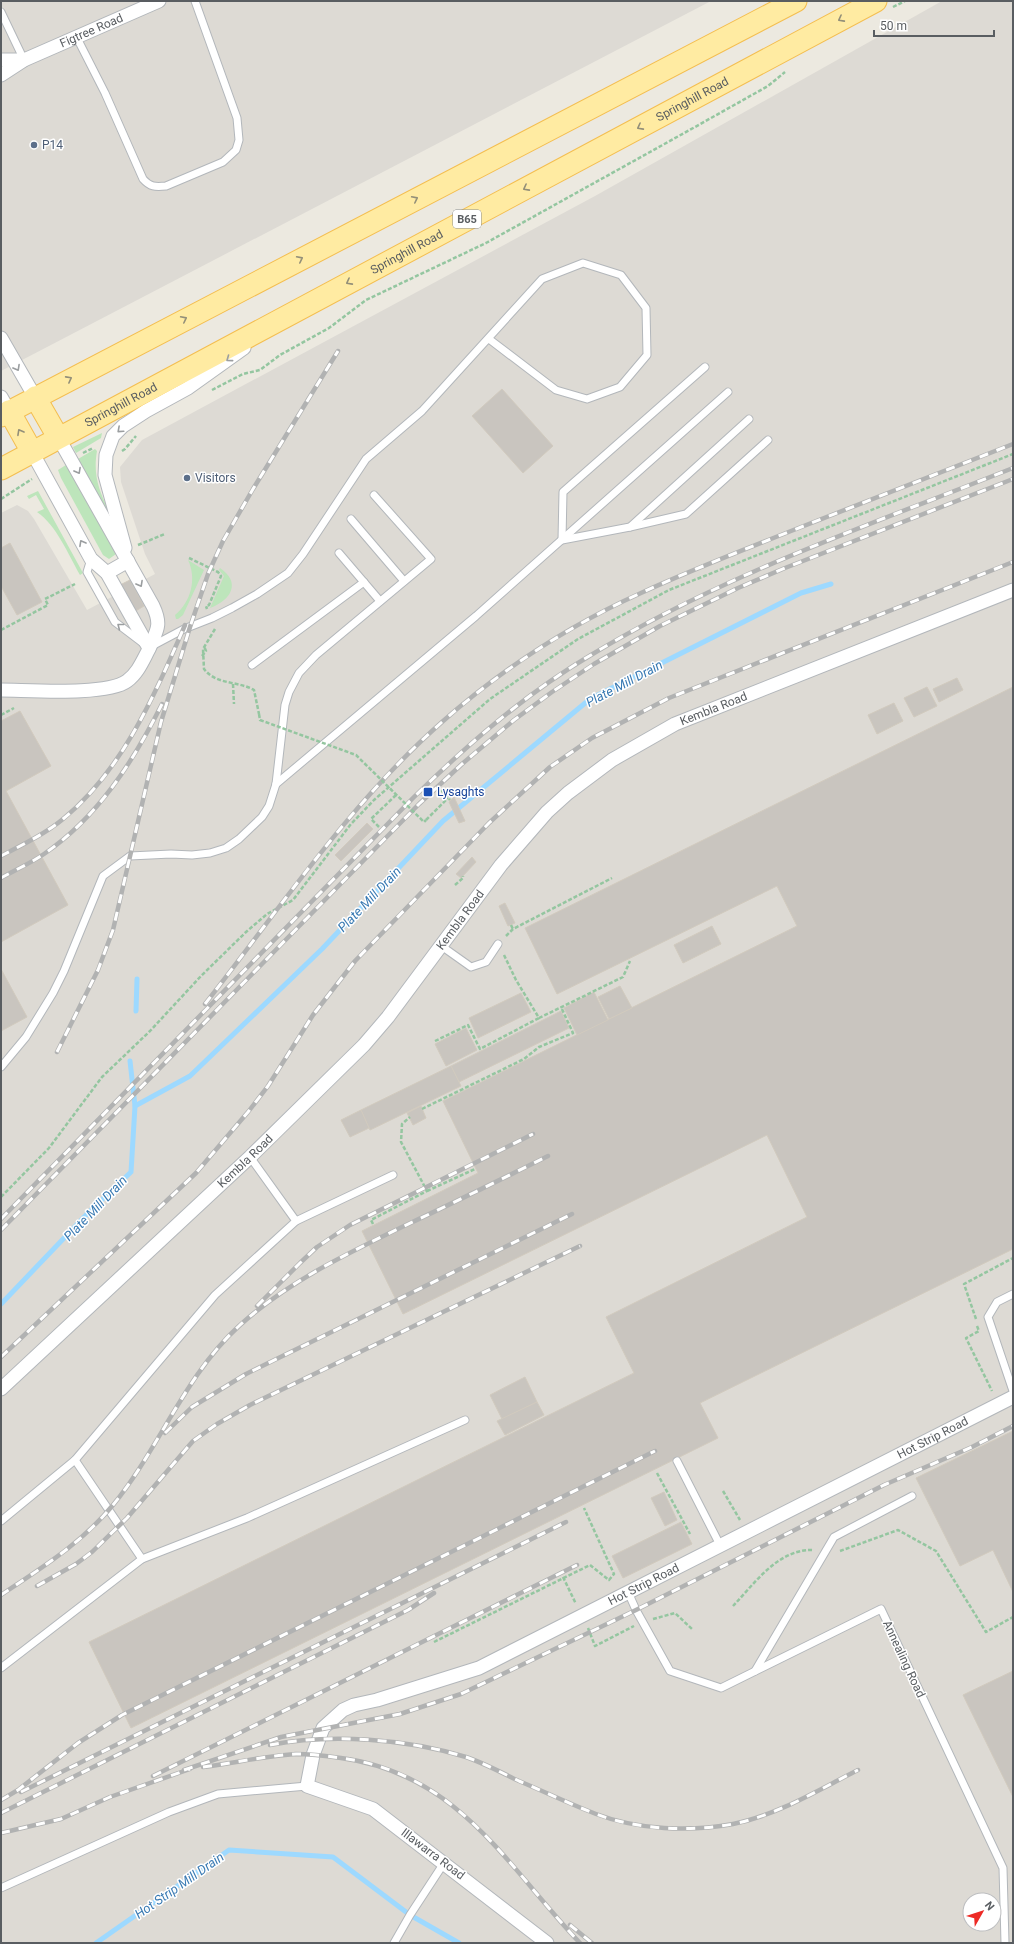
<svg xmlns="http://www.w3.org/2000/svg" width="1014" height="1944" font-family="Roboto,sans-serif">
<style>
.industrial{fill:#dddad4;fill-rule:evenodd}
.green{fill:#bde5bb}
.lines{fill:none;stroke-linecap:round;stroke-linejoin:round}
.stream{stroke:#9dd9ff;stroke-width:5}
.building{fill:#c9c5bf;stroke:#d1cabe}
.service-casing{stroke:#b3b7bb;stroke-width:9}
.minor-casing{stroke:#b3b7bb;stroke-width:15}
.primary-casing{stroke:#f4be50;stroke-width:23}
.path{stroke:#94c6a0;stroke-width:2.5;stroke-dasharray:4 2;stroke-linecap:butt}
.service{stroke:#fff;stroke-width:7}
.minor{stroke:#fff;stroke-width:13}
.primary{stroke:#ffeba2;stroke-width:21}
.rail-casing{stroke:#b1b2b2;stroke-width:4.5}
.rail{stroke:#fff;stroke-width:3;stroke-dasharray:9;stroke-linecap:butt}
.path-bridge{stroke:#94c6a0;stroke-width:2.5;stroke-dasharray:4 2;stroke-linecap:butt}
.oneway{stroke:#938f78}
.oneway2{stroke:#9b9ea0}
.service-dot{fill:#5c6f8a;stroke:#fff;stroke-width:1.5}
.transit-dot{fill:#1a4fb4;stroke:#fff;stroke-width:1.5}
.labels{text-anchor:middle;stroke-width:3;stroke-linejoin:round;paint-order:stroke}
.shield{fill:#fff;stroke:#8b8e90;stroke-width:1}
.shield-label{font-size:11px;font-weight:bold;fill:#595d61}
.street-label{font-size:12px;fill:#595d61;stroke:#fff}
.service-label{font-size:12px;fill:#4e5e75;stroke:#fff;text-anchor:start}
.transit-label{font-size:12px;fill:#164399;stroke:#fff;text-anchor:start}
.water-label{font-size:13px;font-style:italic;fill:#397ab3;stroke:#fff}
</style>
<rect width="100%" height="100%" fill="#ece9e0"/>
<g class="industrial">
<polygon points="1,1 711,1 1,371"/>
<path d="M942,1H1013V1943H1V513L17,505L28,511L34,519L87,610L155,574L145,554L121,482L120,467L142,440L595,196ZM970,1900H994V1924H970Z"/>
</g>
<g class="green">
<polygon points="102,433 101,438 76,453 73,447"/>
<path d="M95,449L97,451C92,480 102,497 115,523L113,524L78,459Z"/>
<polygon points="66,465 116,552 116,554 109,559 103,555 61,478 58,470"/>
<path d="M38,491L83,573L80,575C68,554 57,526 37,512L44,509L36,495L29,499L27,496Z"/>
<path d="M188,560L204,570L183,615L178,619H176L175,615C191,602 197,579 188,560Z"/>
<path d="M220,568C241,582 232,600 210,608L224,576L219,570Z"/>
</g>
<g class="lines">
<g class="stream">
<polyline points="136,1011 137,979"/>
<polyline points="130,1061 135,1106"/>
<polyline points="1,1304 88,1213 131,1172 135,1106 190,1076 322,949 443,821 590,699 801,593 831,584"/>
<polyline points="96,1943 229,1850 333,1857 410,1915 459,1943"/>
</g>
</g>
<g class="building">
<polygon points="502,389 553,446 523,473 472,416"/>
<polygon points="10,543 42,602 17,615 1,586 1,548"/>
<polygon points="130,580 144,606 134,612 120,585"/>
<polygon points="957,678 963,690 939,702 933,689"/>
<polygon points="927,687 937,706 914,717 904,698"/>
<polygon points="1013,687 1013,1249 700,1403 718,1438 131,1728 89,1642 634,1373 606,1317 807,1217 767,1135 403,1314 362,1231 478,1173 443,1101 797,926 777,886 557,994 525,928"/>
<polygon points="894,703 903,721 877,734 868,715"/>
<polygon points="20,711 51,766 6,791 68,905 1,942 1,721"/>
<polygon points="454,797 465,821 459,823 449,802"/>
<polygon points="367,823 373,829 341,861 335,855"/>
<polygon points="472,857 476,862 461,878 456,874"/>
<polygon points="505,903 515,923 508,926 499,906"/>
<polygon points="712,926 721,944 683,963 674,945"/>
<polygon points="1,969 27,1017 1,1031"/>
<polygon points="620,986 632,1008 609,1019 598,997"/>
<polygon points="594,992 608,1020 577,1035 564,1008"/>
<polygon points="521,993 531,1012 478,1038 469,1018"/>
<polygon points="561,1011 569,1028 459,1082 451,1066"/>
<polygon points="466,1028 477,1050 446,1066 435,1044"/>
<polygon points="451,1066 461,1086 370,1130 361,1110"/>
<polygon points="421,1106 426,1118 413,1125 407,1113"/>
<polygon points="361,1110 369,1128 350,1137 341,1120"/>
<polygon points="525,1377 537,1402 502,1419 490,1395"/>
<polygon points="537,1402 544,1415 505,1435 497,1421"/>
<polygon points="1013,1431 1013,1592 993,1550 960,1566 916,1478"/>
<polygon points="664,1492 677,1520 665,1526 651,1498"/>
<polygon points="681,1522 692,1544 623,1578 612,1556"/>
<polygon points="1013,1671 1013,1797 963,1695"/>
</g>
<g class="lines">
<g class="service-casing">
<g id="service">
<polyline points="1,12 24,60"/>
<path d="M77,38L105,93L143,179C150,187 155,187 166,186L223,162L236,150L239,140L237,118L195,1"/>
<polyline points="705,367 563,492 562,540 630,527 749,419"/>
<polyline points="351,519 404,581"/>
<polyline points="630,527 686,514 768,440"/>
<polyline points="339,553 380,601"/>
<polyline points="91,559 87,572 115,622 144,644"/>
<polyline points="152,646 184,629 212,618 232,608 257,594 288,573 303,554 366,459 422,411 542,279 583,263 621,275 646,308 647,355 620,387 587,399 556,390 489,339"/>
<polyline points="252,665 364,582"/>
<polyline points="276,784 476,616 728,392"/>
<polyline points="440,945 471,967 486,962 498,944"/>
<polyline points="1,1067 26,1037 53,993 64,971 103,876 130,856 171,854 192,855 210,853 226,848 239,839 262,817 269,806 276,784 285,705 289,692 299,673 316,655 431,559 374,495"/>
<polyline points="250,1157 296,1221 393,1175"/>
<polyline points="1013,1294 997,1302 988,1317 1013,1391"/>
<polyline points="75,1460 142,1559 247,1518 465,1420"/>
<polyline points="677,1461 720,1545"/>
<polyline points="1,1521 75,1460 215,1295 296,1221"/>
<polyline points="628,1592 636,1610 670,1671 721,1688 881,1609 1003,1868 1005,1943"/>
<polyline points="1,1668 142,1559"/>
<polyline points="755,1671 834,1537 912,1496"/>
<polyline points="1,1888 169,1812 218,1794 307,1786"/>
<polyline points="394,1943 410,1915 444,1863"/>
</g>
</g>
<g class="minor-casing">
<g id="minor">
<polyline points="1,60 24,60"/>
<path id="s1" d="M1,75L24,60L159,1"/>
<polyline points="1,338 35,397"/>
<polyline points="1,397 9,411"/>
<polyline points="32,452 91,559 107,573 149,648"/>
<polyline points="125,548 105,475 106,455 113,436 123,426 146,411 188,388 244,348"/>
<polyline points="107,573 128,561"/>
<path d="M1,690C28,690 107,696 127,681C138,673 143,660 149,649C157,630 162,625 153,606L58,437"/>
<path id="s2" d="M1,1389L250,1157L364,1045L388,1017L501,865L547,812L568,793L612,760L675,724L1013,590"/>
<path id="s3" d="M547,1943L373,1809L307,1786L313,1755L323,1728L343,1710L354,1705L377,1700L479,1668L1013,1397"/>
</g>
</g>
<g class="primary-casing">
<g id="primary">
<polyline points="35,397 58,437"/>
<polyline points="9,411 32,452"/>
<polyline points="1,416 796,1"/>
<path id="s4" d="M1,469L876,1"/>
</g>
</g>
<g class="path">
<polyline points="893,7 905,1"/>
<polyline points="212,390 243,374 260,370 280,355 329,328 366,300 486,243 695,127 768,86 785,72"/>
<polyline points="122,451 125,449 136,436"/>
<polyline points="83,453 93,448"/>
<polyline points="1,499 32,479"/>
<polyline points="138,545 165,534"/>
<polyline points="189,558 218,572 221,576 209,605 206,606 207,609"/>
<path d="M215,629L203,649L204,669C216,685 239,681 254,690L259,714"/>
<polyline points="1,630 48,605 45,599 75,584"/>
<polyline points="202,656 206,651 204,646"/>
<polyline points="233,684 234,704"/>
<polyline points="1,715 14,708"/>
<polyline points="441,790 450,800"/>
<polyline points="426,820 448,798"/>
<polyline points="379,827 371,819 396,795"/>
<polyline points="455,885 463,878 463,876"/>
<polyline points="511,925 513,929"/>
<polyline points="506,936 513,929 612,878"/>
<polyline points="504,955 516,980 539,1018 623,977 630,961"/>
<polyline points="435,1041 468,1025 480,1049 539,1018"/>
<polyline points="422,1109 524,1059 539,1047 573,1033 561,1007"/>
<polyline points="427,1191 475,1169"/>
<polyline points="1,1197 49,1148 102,1077 150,1031 201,976 246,932 267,914 293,900 351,824 374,800 490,699 578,639 669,590 1013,454"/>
<polyline points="373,1224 371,1220 427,1191 401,1142 402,1124 410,1117"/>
<polyline points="976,1319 964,1284 1013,1258"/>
<polyline points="977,1326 979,1331 966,1338 992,1391"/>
<polyline points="657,1473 690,1534"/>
<polyline points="723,1491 740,1520"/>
<polyline points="840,1551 898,1530 936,1551 986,1632 1013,1617"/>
<polyline points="563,1577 576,1604"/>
<path d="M733,1606C755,1583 778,1549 813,1550"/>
<polyline points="653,1619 675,1613 692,1629"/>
<polyline points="588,1628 595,1646 634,1626"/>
<polyline points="434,1642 590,1565 609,1580 614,1574 584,1508"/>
</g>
<use href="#service" class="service"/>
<use href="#minor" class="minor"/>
<use href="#primary" class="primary"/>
<g class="rail-casing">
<g id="rail">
<path d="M1,856C22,845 45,834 63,819C123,770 155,694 185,625"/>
<path d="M1,878C15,870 31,863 44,854C98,817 133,762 162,704"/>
<path d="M205,1004C281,907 349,804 442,722C501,670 570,625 641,593C691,570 741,551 791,531C865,502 939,473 1013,444"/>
<polyline points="57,1052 98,970 113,930 161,722 190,627 208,574 223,541 253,489 338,351"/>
<path d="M1,1219L413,798C467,745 525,694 591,655C722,575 870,525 1013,468"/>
<polyline points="1,1230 419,804 462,764 514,720 552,692 594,664 660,626 738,588 785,568 1013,479"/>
<polyline points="257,1306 300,1263 317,1247 350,1225 533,1134"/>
<polyline points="1,1357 196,1173 248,1112 268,1086 313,1015 355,961 489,823 550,767 592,738 669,698 1013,562"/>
<polyline points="165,1433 192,1407 246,1374 572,1214"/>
<polyline points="37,1586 76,1564 92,1552 127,1518 193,1441 217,1424 250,1405 580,1246"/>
<path d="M1,1595C41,1568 82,1543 113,1505C159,1449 185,1375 239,1326C286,1283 346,1254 402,1227C451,1204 500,1180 548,1156"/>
<path d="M270,1745C331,1733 407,1739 466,1757C484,1763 502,1773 519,1781C545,1792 570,1804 596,1814C638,1830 690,1832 733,1824C778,1815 818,1790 858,1770"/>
<path d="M203,1767C234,1763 265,1756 296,1754C311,1754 327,1756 341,1758C459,1774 506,1865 580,1943"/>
<polyline points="184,1770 281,1737 400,1714 461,1694 636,1610 884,1485 972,1447 1013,1426"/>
<polyline points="153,1776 577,1565"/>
<polyline points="21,1792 566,1522"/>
<polyline points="1,1800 18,1790 78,1743 122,1715 655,1451"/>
<polyline points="1,1813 408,1610 434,1593"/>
<polyline points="1,1833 61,1819 110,1797 190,1769"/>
<polyline points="570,1925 592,1943"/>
</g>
</g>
<use href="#rail" class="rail"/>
<polyline class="path-bridge" points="259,714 260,720 356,755 424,822 426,820"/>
</g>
<defs><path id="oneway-chevron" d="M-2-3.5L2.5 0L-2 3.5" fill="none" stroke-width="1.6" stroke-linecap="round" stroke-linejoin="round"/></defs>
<g class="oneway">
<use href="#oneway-chevron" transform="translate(841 19) rotate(152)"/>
<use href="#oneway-chevron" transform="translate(640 127) rotate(152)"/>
<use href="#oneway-chevron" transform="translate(526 188) rotate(152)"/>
<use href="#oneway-chevron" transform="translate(415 199) rotate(-27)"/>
<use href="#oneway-chevron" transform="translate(300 259) rotate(-27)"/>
<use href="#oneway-chevron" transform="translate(349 282) rotate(152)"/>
<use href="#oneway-chevron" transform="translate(184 319) rotate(-27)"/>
<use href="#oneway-chevron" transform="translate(69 379) rotate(-28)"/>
<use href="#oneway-chevron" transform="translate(20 432) rotate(-119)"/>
</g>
<g class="oneway2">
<use href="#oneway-chevron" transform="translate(229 359) rotate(144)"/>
<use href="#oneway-chevron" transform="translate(17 368) rotate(61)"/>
<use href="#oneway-chevron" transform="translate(120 430) rotate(138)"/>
<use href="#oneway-chevron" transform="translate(78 471) rotate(61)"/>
<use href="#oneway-chevron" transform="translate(82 543) rotate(-119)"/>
<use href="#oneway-chevron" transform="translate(140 584) rotate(61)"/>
<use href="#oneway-chevron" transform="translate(120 626) rotate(-142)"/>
</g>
<g class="service-dot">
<circle cx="34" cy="145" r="4"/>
<circle cx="187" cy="478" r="4"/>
</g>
<rect class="transit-dot" x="423" y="787" width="10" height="10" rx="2"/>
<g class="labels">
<rect class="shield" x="453" y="210" width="28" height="18" rx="3"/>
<g class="shield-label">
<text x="467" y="223">B65</text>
</g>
<g class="street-label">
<text dy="4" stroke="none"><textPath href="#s1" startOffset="101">Figtree Road</textPath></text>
<text dy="4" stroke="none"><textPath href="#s4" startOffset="784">Springhill Road</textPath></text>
<text dy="4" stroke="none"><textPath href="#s4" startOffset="460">Springhill Road</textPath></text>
<text dy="4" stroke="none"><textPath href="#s4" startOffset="136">Springhill Road</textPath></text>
<text dy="4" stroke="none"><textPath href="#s2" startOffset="994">Kembla Road</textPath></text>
<text dy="4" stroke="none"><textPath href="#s2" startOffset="658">Kembla Road</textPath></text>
<text dy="4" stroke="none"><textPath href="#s2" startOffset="334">Kembla Road</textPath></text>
<text dy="4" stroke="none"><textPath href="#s3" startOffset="1028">Hot Strip Road</textPath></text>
<text dy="4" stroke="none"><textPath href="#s3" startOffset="704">Hot Strip Road</textPath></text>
<text transform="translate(904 1659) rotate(65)" y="4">Annealing Road</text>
<text transform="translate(433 1854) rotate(37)" y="4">Illawarra Road</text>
</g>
<g class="service-label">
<text x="42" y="149">P14</text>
<text x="195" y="482">Visitors</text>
</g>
<g class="transit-label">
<text x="437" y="796">Lysaghts</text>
</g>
<g class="water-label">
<text transform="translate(624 683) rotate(-28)" y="5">Plate Mill Drain</text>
<text transform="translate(369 899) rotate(-46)" y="5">Plate Mill Drain</text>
<text transform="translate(95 1208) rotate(-46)" y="5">Plate Mill Drain</text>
<text transform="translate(179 1885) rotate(-35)" y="5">Hot Strip Mill Drain</text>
</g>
</g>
<rect width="1014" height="1944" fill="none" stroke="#595d61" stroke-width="4"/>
<g transform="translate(982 1912) rotate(51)"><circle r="19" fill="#ffffff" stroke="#bdbec0"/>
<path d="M0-3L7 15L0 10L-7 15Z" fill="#ed2a25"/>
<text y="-6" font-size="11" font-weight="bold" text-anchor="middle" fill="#595d61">N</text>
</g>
<path d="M874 30v6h120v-6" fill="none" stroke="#595d61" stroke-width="2"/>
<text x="880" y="30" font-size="12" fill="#595d61" stroke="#ffffff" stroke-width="3" paint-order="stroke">50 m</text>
</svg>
